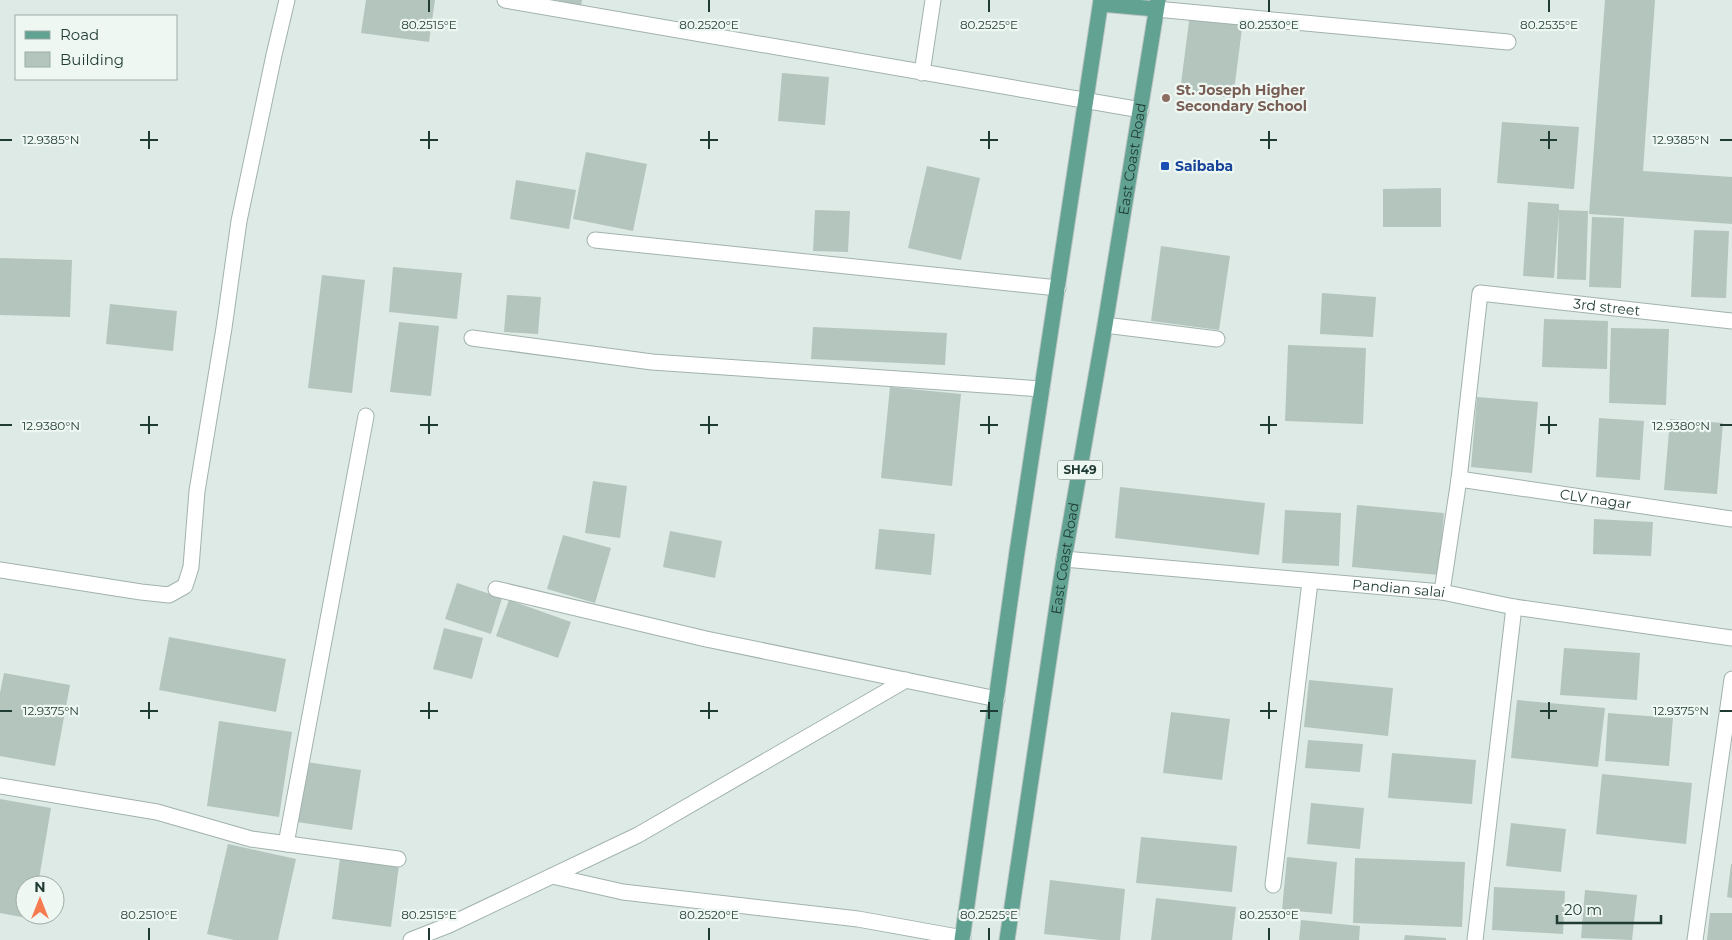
<svg xmlns="http://www.w3.org/2000/svg" width="1732" height="940" font-family="Montserrat,sans-serif">
<style>
.building{fill:#b4c5be}
.lines{fill:none;stroke-linecap:round;stroke-linejoin:round}
.lane-casing{stroke:#a1b2ac;stroke-width:17}
.street-casing{stroke:#a1b2ac;stroke-width:17}
.primary-casing{stroke:#bcc4c2;stroke-width:17}
.lane{stroke:#fff;stroke-width:15}
.street{stroke:#fff;stroke-width:15}
.primary{stroke:#61a292;stroke-width:15}
.ticks{fill:none;stroke:#1f3b33;stroke-width:2}
.education-dot{fill:#8d6e63;stroke:#eff7f3;stroke-width:2}
.transit-dot{fill:#1a4fb4;stroke:#eff7f3;stroke-width:2}
.labels{text-anchor:middle;stroke-width:4.5;stroke-linejoin:round;paint-order:stroke}
.shield{fill:#eff7f3;stroke:#5d736d;stroke-width:1}
.shield-label{font-size:12px;font-weight:bold;fill:#1f3b33}
.education-label{font-size:14px;font-weight:bold;fill:#785e54;stroke:#eff7f3;text-anchor:start}
.street-label{font-size:14px;fill:#1f3b33;stroke:#eff7f3}
.transit-label{font-size:14px;font-weight:bold;fill:#164399;stroke:#eff7f3;text-anchor:start}
.ticks-label{font-size:12px;text-anchor:middle;fill:#1f3b33;stroke:#eff7f3;stroke-width:4.5;stroke-linejoin:round;paint-order:stroke}
</style>
<rect width="100%" height="100%" fill="#deeae5"/>
<g class="building">
<polygon points="366,0 435,0 429,42 361,33"/>
<polygon points="555,0 582,0 581,6"/>
<polygon points="1605,0 1655,0 1643,171 1732,177 1732,224 1589,214"/>
<polygon points="1190,14 1243,21 1233,98 1180,91"/>
<polygon points="782,73 829,77 825,125 778,121"/>
<polygon points="1502,122 1579,127 1574,189 1497,183"/>
<polygon points="586,152 647,164 633,231 573,219"/>
<polygon points="927,166 980,178 961,260 908,248"/>
<polygon points="516,180 576,190 569,229 510,219"/>
<polygon points="1441,188 1441,227 1383,227 1383,189"/>
<polygon points="1528,202 1559,204 1559,210 1588,211 1586,280 1557,279 1559,212 1554,278 1523,276"/>
<polygon points="815,210 850,211 848,252 813,251"/>
<polygon points="1592,217 1624,218 1621,288 1589,287"/>
<polygon points="1694,230 1729,231 1726,298 1691,297"/>
<polygon points="1161,246 1230,256 1219,330 1151,321"/>
<polygon points="0,258 72,260 70,317 0,315"/>
<polygon points="393,267 462,273 457,319 389,312"/>
<polygon points="322,275 365,280 352,393 308,388"/>
<polygon points="1322,293 1376,297 1373,337 1320,334"/>
<polygon points="507,295 541,297 538,334 504,332"/>
<polygon points="110,304 177,311 173,351 106,344"/>
<polygon points="1544,319 1608,321 1607,369 1542,367"/>
<polygon points="399,322 439,326 431,396 390,392"/>
<polygon points="813,327 947,333 945,365 811,359"/>
<polygon points="1611,328 1669,329 1666,405 1609,403"/>
<polygon points="1288,345 1366,348 1363,424 1285,421"/>
<polygon points="890,387 961,394 952,486 881,478"/>
<polygon points="1477,397 1538,402 1532,473 1471,467"/>
<polygon points="1599,418 1644,421 1640,480 1596,477"/>
<polygon points="1670,419 1723,423 1717,494 1664,490"/>
<polygon points="593,481 627,486 620,538 585,533"/>
<polygon points="1120,487 1265,503 1259,555 1115,538"/>
<polygon points="1357,505 1444,513 1439,575 1352,567"/>
<polygon points="1285,510 1341,513 1339,566 1282,563"/>
<polygon points="1594,519 1653,522 1651,556 1593,554"/>
<polygon points="879,529 935,534 931,575 875,569"/>
<polygon points="670,531 722,541 715,578 663,567"/>
<polygon points="563,535 611,548 595,603 547,589"/>
<polygon points="457,583 502,598 491,634 445,619"/>
<polygon points="509,600 571,622 558,658 496,636"/>
<polygon points="444,628 483,638 472,679 433,669"/>
<polygon points="169,637 286,659 276,712 159,690"/>
<polygon points="1564,648 1640,653 1637,700 1560,695"/>
<polygon points="4,673 70,685 55,766 0,756 0,693"/>
<polygon points="1309,680 1393,688 1388,736 1304,727"/>
<polygon points="1517,700 1605,708 1598,767 1511,758"/>
<polygon points="1171,712 1230,719 1222,780 1163,773"/>
<polygon points="1608,713 1673,718 1669,766 1605,761"/>
<polygon points="219,721 292,732 279,817 207,806"/>
<polygon points="1308,740 1363,744 1360,772 1305,768"/>
<polygon points="1392,753 1476,760 1472,804 1388,798"/>
<polygon points="306,762 361,770 352,830 297,822"/>
<polygon points="1602,774 1692,783 1686,844 1596,834"/>
<polygon points="0,799 51,808 38,885 25,885 25,915 33,915 32,919 0,913"/>
<polygon points="1311,803 1364,808 1360,849 1307,844"/>
<polygon points="1511,823 1566,829 1561,872 1506,866"/>
<polygon points="1141,837 1237,846 1232,892 1136,883"/>
<polygon points="228,844 296,859 278,940 234,940 207,934"/>
<polygon points="1287,857 1337,862 1332,914 1282,910"/>
<polygon points="340,858 399,865 391,927 332,919"/>
<polygon points="1355,858 1465,862 1462,927 1353,923"/>
<polygon points="1731,864 1732,864 1732,898 1727,897"/>
<polygon points="1050,880 1125,889 1120,940 1100,940 1044,934"/>
<polygon points="1494,887 1565,891 1563,934 1492,930"/>
<polygon points="1585,890 1637,895 1632,940 1581,938"/>
<polygon points="1156,898 1236,907 1232,940 1151,940"/>
<polygon points="1710,913 1732,913 1732,940 1707,940"/>
<polygon points="1301,920 1360,926 1359,940 1299,940"/>
<polygon points="1405,935 1446,938 1446,940 1404,940"/>
</g>
<g class="lines">
<g class="lane-casing">
<g id="lane">
<polyline points="1156,9 1508,42"/>
<polyline points="0,570 141,592 169,595 185,586 191,567 197,491 224,328 239,221 274,55 287,0"/>
</g>
</g>
<g class="street-casing">
<g id="street">
<polyline points="505,0 1141,110"/>
<polyline points="922,73 933,0"/>
<polyline points="595,240 1058,288"/>
<polyline points="1105,325 1217,339"/>
<polyline points="472,338 652,362 1042,389"/>
<path id="s1" d="M1459,479L1732,519"/>
<path id="s2" d="M1064,559L1442,592L1514,607L1732,638"/>
<polyline points="496,589 706,639 997,699"/>
<path id="s3" d="M1442,592L1459,479L1480,293L1732,321"/>
<polyline points="0,786 157,812 251,839 398,859"/>
<polyline points="286,844 366,416"/>
<polyline points="552,876 623,892 858,919 963,938"/>
<polyline points="1273,885 1310,582"/>
<polyline points="411,940 449,925 638,835 906,680"/>
<polyline points="1475,940 1514,607"/>
<polyline points="1695,940 1732,679"/>
</g>
</g>
<g class="primary-casing">
<g id="primary">
<polyline points="1101,4 1156,9"/>
<polyline points="962,940 1017,552 1101,0"/>
<path id="s4" d="M1007,940L1064,559L1105,325L1158,0"/>
</g>
</g>
<use href="#lane" class="lane"/>
<use href="#street" class="street"/>
<use href="#primary" class="primary"/>
</g>
<path class="ticks" d="M429,0V12M709,0V12M989,0V12M1269,0V12M1549,0V12M149,131V149M429,131V149M709,131V149M989,131V149M1269,131V149M1549,131V149M0,140H12M140,140H158M420,140H438M700,140H718M980,140H998M1260,140H1277M1540,140H1557M1720,140H1732M149,416V434M429,416V434M709,416V434M989,416V434M1269,416V434M1549,416V434M0,425H12M140,425H158M420,425H438M700,425H718M980,425H998M1260,425H1277M1540,425H1557M1720,425H1732M149,702V719M429,702V719M709,702V719M989,702V719M1269,702V719M1549,702V719M0,711H12M140,711H158M420,711H438M700,711H718M980,711H998M1260,711H1277M1540,711H1557M1720,711H1732M149,928V940M429,928V940M709,928V940M989,928V940M1269,928V940"/>
<circle class="education-dot" cx="1166" cy="98" r="5"/>
<rect class="transit-dot" x="1160" y="161" width="10" height="10" rx="2.5"/>
<g class="labels">
<rect class="shield" x="1057.5" y="460.5" width="45" height="19" rx="4"/>
<g class="shield-label">
<text x="1080" y="474">SH49</text>
</g>
<g class="education-label">
<text x="1176" y="95">St. Joseph Higher<tspan x="1176" dy="16">Secondary School</tspan></text>
</g>
<g class="street-label">
<text dy="5" stroke="none"><textPath href="#s4" startOffset="791">East Coast Road</textPath></text>
<text dy="5" stroke="none"><textPath href="#s3" startOffset="429">3rd street</textPath></text>
<text dy="5" stroke="none"><textPath href="#s1" startOffset="138">CLV nagar</textPath></text>
<text dy="5" stroke="none"><textPath href="#s4" startOffset="386">East Coast Road</textPath></text>
<text dy="5" stroke="none"><textPath href="#s2" startOffset="336">Pandian salai</textPath></text>
</g>
<g class="transit-label">
<text x="1175" y="171">Saibaba</text>
</g>
</g>
<g class="ticks-label">
<text x="429" y="29">80.2515°E</text>
<text x="709" y="29">80.2520°E</text>
<text x="989" y="29">80.2525°E</text>
<text x="1269" y="29">80.2530°E</text>
<text x="1549" y="29">80.2535°E</text>
<text x="51" y="144">12.9385°N</text>
<text x="1681" y="144">12.9385°N</text>
<text x="51" y="430">12.9380°N</text>
<text x="1681" y="430">12.9380°N</text>
<text x="51" y="715">12.9375°N</text>
<text x="1681" y="715">12.9375°N</text>
<text x="149" y="919">80.2510°E</text>
<text x="429" y="919">80.2515°E</text>
<text x="709" y="919">80.2520°E</text>
<text x="989" y="919">80.2525°E</text>
<text x="1269" y="919">80.2530°E</text>
</g>
<rect x="15" y="15" width="162" height="65" fill="#eff7f3" stroke="#9caca6"/>
<rect x="25" y="31" width="25" height="8" fill="#61a292" stroke="#9caca6"/>
<text x="60" y="40" font-size="15" fill="#1f3b33">Road</text>
<rect x="25" y="52" width="25" height="15" fill="#b4c5be" stroke="#9caca6"/>
<text x="60" y="65" font-size="15" fill="#1f3b33">Building</text>
<g transform="translate(40 900)"><circle r="24" fill="#eff7f3" stroke="#9caca6"/>
<path d="M0-4L9 19L0 12L-9 19Z" fill="#f67b50"/>
<text y="-8" font-size="14" font-weight="bold" text-anchor="middle" fill="#1f3b33">N</text>
</g>
<path d="M1557 915v8h104v-8" fill="none" stroke="#1f3b33" stroke-width="2.5"/>
<text x="1564" y="915" font-size="15" fill="#1f3b33" stroke="#eff7f3" stroke-width="4" paint-order="stroke">20 m</text>
</svg>
